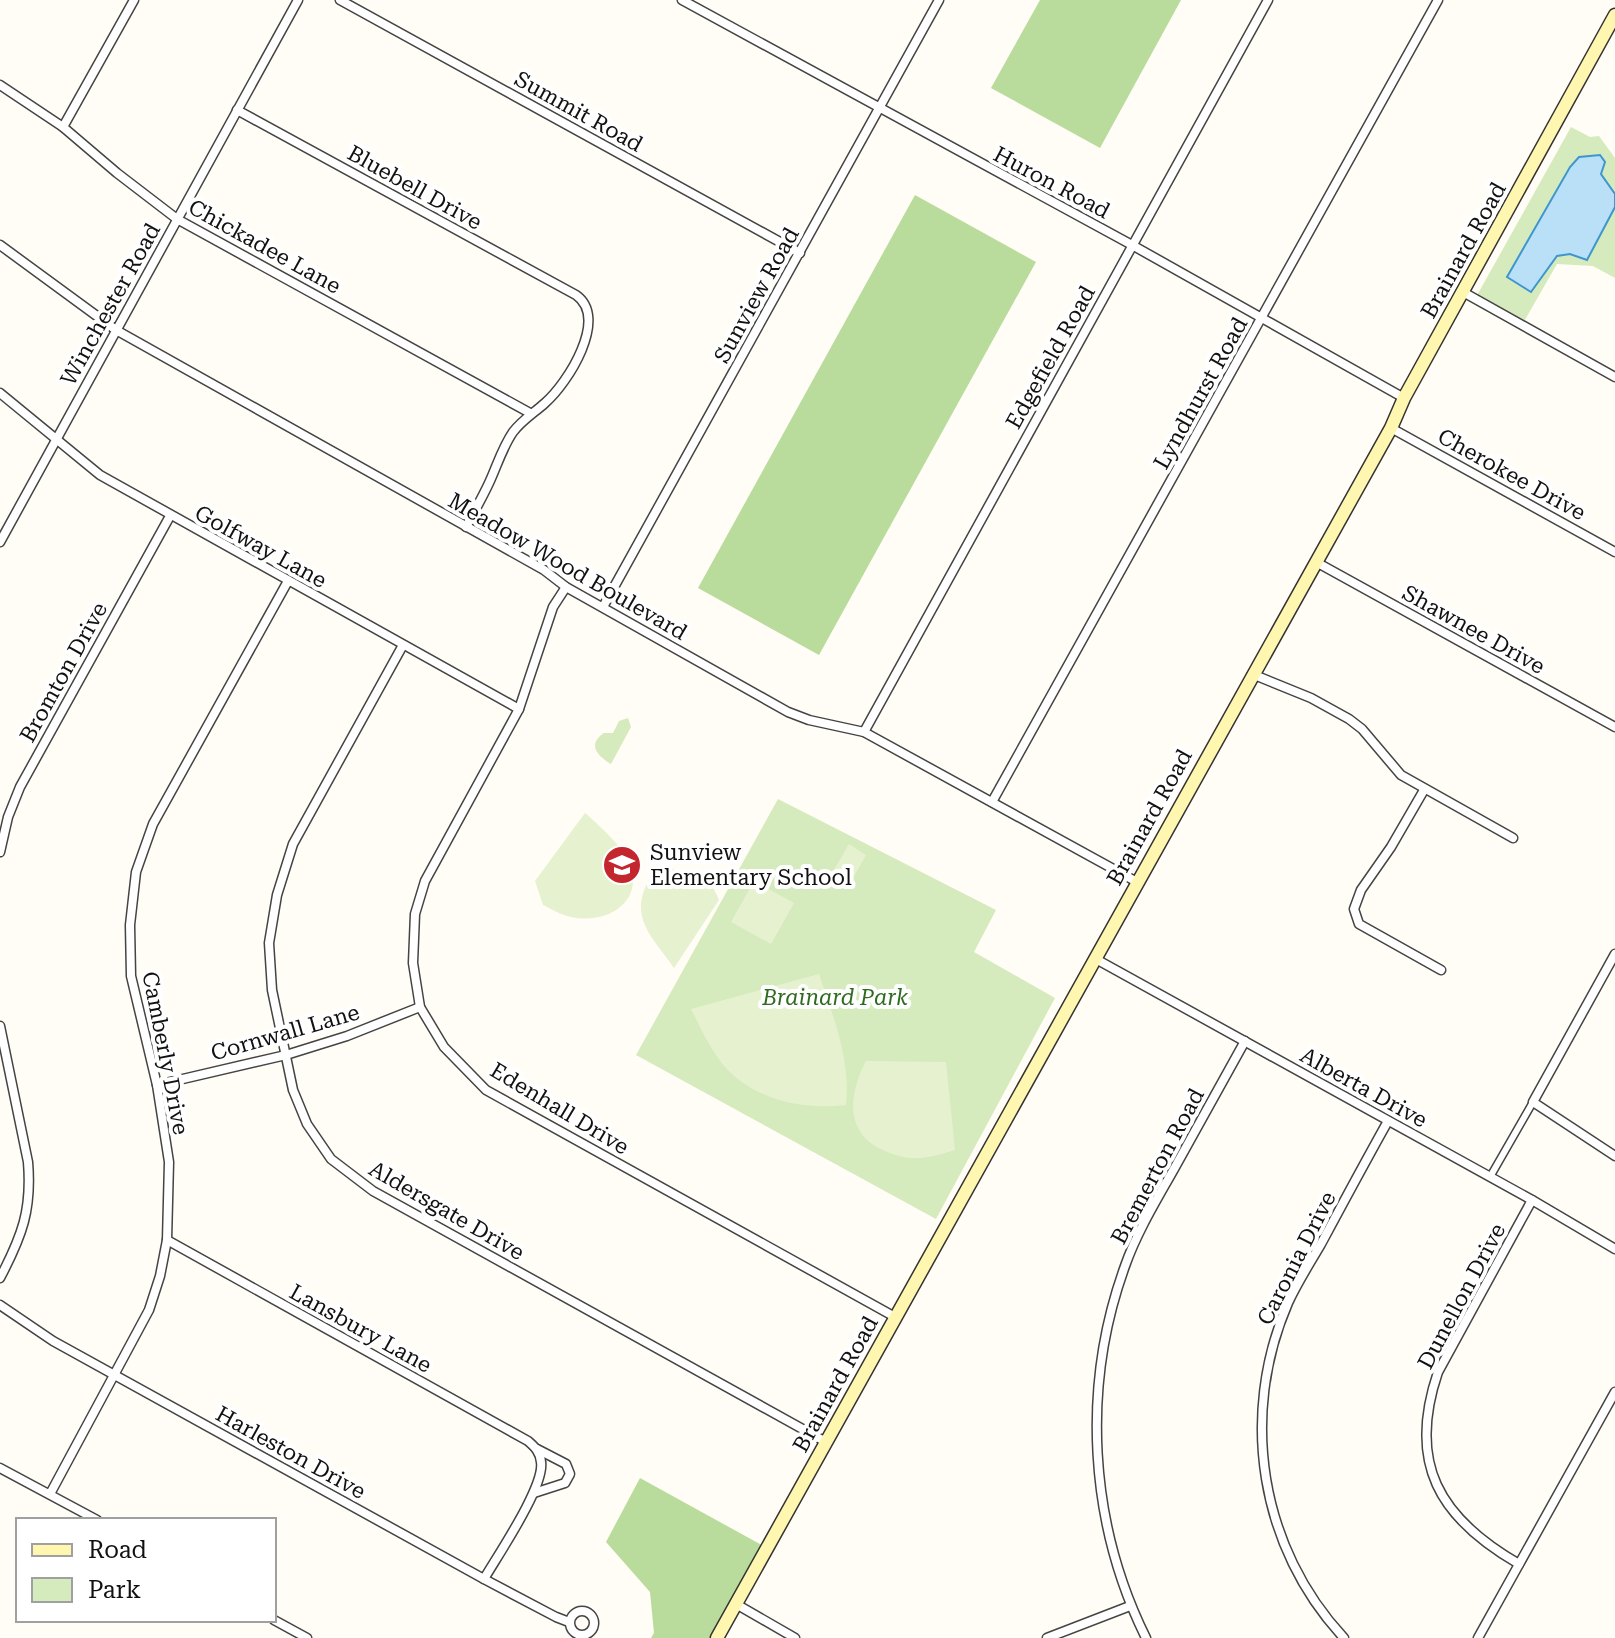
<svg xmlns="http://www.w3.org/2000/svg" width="1615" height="1638" font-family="'Roboto Serif',serif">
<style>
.green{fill:#d5ebbd}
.forest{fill:#b9dc9c}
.pitch{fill:#e6f2cf}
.water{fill:#b9e0f7;stroke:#3f96cf;stroke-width:2}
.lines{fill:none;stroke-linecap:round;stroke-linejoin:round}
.pedestrian-casing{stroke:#444;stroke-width:9}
.minor-casing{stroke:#444;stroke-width:11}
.secondary-casing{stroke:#333;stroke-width:15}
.pedestrian{stroke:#fff;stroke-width:6}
.minor{stroke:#fff;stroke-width:8}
.secondary{stroke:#fff6b0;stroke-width:12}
.labels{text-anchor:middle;stroke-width:8;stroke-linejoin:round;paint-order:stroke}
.street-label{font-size:22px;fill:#111;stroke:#fff}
.poi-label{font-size:22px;fill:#111;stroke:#fff;text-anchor:start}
.park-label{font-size:22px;font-style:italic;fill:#2f6b1f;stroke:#fff}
</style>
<rect width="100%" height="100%" fill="#fffdf5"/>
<g class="green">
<polygon points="1571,127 1590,137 1599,136 1615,158 1615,194 1601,174 1557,256 1570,254 1587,260 1615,207 1615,278 1593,266 1557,264 1522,325 1475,299"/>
<path d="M628,718L631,727L611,764C597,756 587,744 604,733H613L619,721Z"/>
<polygon points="778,799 996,910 974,952 1055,998 936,1219 636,1055"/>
</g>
<g class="forest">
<polygon points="1040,0 1181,0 1100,148 991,88"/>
<polygon points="915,195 1036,262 819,655 698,588"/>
<polygon points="640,1478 767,1548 717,1638 651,1638 654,1633 650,1592 606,1542"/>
</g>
<g class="pitch">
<path d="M585,813C600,826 628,851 632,870C640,907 602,924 571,917C561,915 551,909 543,905L535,881Z"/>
<polygon points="849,844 866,855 849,885 831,875"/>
<path d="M668,868C692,872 710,875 719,900L674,968C656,941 631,921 645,888C651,876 654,870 668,868Z"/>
<polygon points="754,881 794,903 771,944 731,922"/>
<path d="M819,974C833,1016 851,1060 846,1105C804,1110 757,1101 726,1068C711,1051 701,1029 691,1009Z"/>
<path d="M866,1061L946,1062L955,1150C941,1154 927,1159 912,1158C903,1158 892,1154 883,1150C844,1133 849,1093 866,1061Z"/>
</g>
<polygon class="water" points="1600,155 1605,162 1601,174 1615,194 1615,207 1587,260 1570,254 1557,256 1531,292 1507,277 1570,167 1579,157"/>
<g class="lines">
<g class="pedestrian-casing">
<polyline id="pedestrian" points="1490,1177 1533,1102"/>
</g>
<g class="minor-casing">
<g id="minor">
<polyline points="340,0 800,253"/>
<polyline points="682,0 1132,245 1404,398"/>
<polyline points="0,85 63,127 117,173 177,219 530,413"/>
<path d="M237,110L576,295C609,318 568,383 545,403C534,413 522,420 513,432C502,448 497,466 489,483C482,498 474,512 466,527"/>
<polyline points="63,127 134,0"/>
<polyline points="0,245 116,330 544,570 566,587 788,712 809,720 864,732 1137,882"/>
<polyline points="1463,292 1615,377"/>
<polyline points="0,393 100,475 519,709"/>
<polyline points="1391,428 1615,552"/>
<polyline points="0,542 298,0"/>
<polyline points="1316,562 1615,727"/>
<polyline points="566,587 553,607 519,709 425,881 415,914 413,963 420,1007 444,1047 486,1090 895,1317"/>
<polyline points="603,607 939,0"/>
<polyline points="403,645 293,844 277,895 269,943 272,990 293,1090 307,1124 331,1159 373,1191 826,1442"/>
<polyline points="1252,674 1311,698 1349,719 1362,729 1401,775 1513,838"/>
<polyline points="864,732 1268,0"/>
<polyline points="1424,790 1391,847 1361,890 1354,909 1359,924 1441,970"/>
<polyline points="992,802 1438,0"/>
<polyline points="0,852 8,817 20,787 170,516"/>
<polyline points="1615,954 1533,1102 1615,1156"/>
<polyline points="1094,958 1532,1200 1615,1249"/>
<path d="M0,1026L28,1162C32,1210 22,1236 0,1278"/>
<polyline points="157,1085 286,1055 347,1036 420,1007"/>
<path d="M167,1240L528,1441C535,1447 540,1452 541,1462C545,1486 498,1555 484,1579"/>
<polyline points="0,1305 53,1341 484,1579 556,1617 569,1622"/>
<polyline points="0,1468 97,1520"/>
<polyline points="534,1493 565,1483 570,1474 566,1464 537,1449"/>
<polyline points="50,1494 149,1310 160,1276 167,1240 169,1162 157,1085 131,976 130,925 136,872 153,824 288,581"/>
<path d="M1519,1564C1439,1518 1407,1463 1438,1372L1532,1200"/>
<polyline points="736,1604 795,1638"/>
<circle cx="582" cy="1623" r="12"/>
<polyline points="274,1620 307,1638"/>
<polyline points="1047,1638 1130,1606"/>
<path d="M1146,1638C1089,1523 1081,1387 1125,1266C1137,1232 1156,1201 1174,1169C1198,1126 1221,1084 1245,1041"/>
<path d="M1344,1638C1260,1548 1239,1416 1288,1303C1297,1283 1310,1263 1321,1244C1343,1203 1365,1162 1388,1121"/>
<polyline points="1478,1638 1615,1392"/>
</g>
</g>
<g class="secondary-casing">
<polyline id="secondary" points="717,1638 1391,428 1404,398 1615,15"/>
</g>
<use href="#pedestrian" class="pedestrian"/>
<use href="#minor" class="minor"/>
<use href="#secondary" class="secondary"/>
</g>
<defs>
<g id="school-disc" transform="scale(2)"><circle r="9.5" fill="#c4262e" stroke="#fff"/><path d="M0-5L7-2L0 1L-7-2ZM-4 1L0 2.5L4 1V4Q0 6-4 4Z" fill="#fff"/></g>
</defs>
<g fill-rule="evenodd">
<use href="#school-disc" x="622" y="865"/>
</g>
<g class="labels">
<g class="street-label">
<text transform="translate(579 111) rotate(29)" y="8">Summit Road</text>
<text transform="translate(1052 182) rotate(28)" y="8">Huron Road</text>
<text transform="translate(415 187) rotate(29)" y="8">Bluebell Drive</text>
<text transform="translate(265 246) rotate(29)" y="8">Chickadee Lane</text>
<text transform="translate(1463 250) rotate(-61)" y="8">Brainard Road</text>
<text transform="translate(756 295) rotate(-61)" y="8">Sunview Road</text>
<text transform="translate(110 304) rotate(-61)" y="8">Winchester Road</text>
<text transform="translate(1050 357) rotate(-61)" y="8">Edgefield Road</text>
<text transform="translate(1200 393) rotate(-61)" y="8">Lyndhurst Road</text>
<text transform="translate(1512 474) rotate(29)" y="8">Cherokee Drive</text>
<text transform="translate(261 546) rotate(29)" y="8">Golfway Lane</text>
<text transform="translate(568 566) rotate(30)" y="8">Meadow Wood Boulevard</text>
<text transform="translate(1474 629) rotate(29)" y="8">Shawnee Drive</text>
<text transform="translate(63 672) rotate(-61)" y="8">Bromton Drive</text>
<text transform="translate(1149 817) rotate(-61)" y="8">Brainard Road</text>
<text transform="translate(285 1032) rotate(-16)" y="8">Cornwall Lane</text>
<text transform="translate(166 1053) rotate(79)" y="8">Camberly Drive</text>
<text transform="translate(1364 1087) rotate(29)" y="8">Alberta Drive</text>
<text transform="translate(560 1108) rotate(31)" y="8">Edenhall Drive</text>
<text transform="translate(1157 1166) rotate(-62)" y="8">Bremerton Road</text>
<text transform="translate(447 1210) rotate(30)" y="8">Aldersgate Drive</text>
<text transform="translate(1296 1258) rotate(-63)" y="8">Caronia Drive</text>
<text transform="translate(1461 1296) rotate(-62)" y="8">Dunellon Drive</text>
<text transform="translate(361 1328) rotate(29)" y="8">Lansbury Lane</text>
<text transform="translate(835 1384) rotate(-61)" y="8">Brainard Road</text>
<text transform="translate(291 1452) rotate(29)" y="8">Harleston Drive</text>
</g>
<g class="poi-label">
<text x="650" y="860">Sunview<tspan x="650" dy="25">Elementary School</tspan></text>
</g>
<g class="park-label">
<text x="835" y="1005">Brainard Park</text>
</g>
</g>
<rect x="16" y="1518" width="260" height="104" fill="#ffffff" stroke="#a0a0a0" stroke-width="2"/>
<rect x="32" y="1544" width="40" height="12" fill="#fff6b0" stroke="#a0a0a0" stroke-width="2"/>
<text x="88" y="1558" font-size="24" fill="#111111">Road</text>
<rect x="32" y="1578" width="40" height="24" fill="#d5ebbd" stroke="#a0a0a0" stroke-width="2"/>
<text x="88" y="1598" font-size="24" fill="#111111">Park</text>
</svg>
